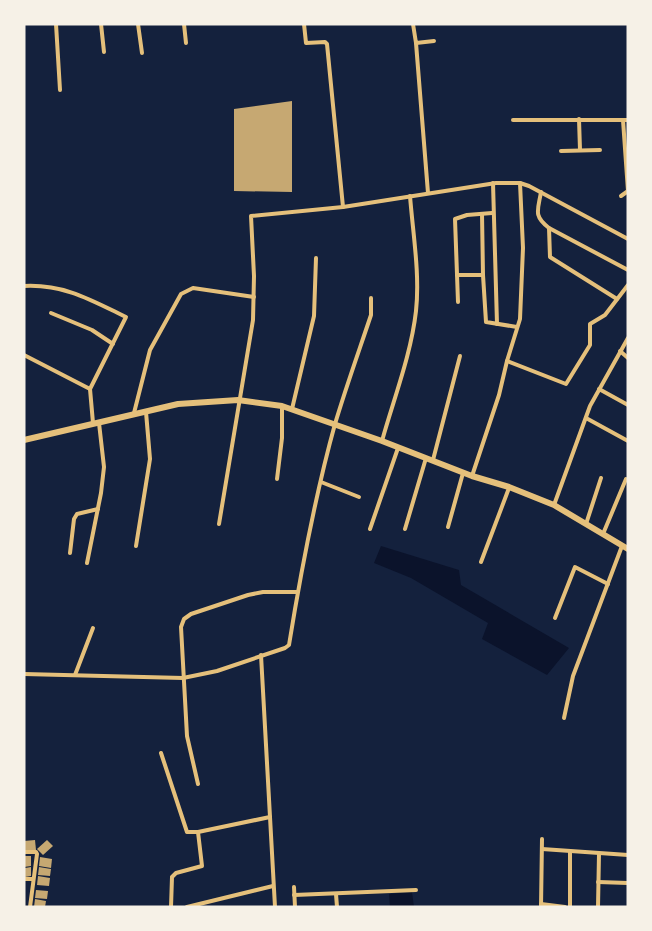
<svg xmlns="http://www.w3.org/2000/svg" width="652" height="931" font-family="'Roboto Condensed',sans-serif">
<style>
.water{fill:#0b132b}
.building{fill:#c6a872}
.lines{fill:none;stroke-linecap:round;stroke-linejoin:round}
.minor{stroke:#e5c07b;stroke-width:4}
.primary{stroke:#e5c07b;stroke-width:6}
</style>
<rect width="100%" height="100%" fill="#14213d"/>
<g class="water">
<polygon points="381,546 459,570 461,585 569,648 547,675 482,639 488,623 411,578 374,563"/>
<polygon points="412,892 414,907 390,907 389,894"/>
</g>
<g class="building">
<polygon points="292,101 292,192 234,191 234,109"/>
<polygon points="35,840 36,850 24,851 24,841"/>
<polygon points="47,840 53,846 43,855 37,849"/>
<polygon points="24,856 31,856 31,866 24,867"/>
<polygon points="40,857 52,859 51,868 39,866"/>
<polygon points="31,867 31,876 25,877 25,868"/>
<polygon points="39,867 51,869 50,876 38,875"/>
<polygon points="38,876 50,878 49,886 37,885"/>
<polygon points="36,890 48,891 47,899 35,898"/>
<polygon points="35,899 46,901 45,907 34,907"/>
</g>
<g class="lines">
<g class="minor">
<polyline points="56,24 60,90"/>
<polyline points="101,24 104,52"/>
<polyline points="138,24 142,53"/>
<polyline points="184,24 186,43"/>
<polyline points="304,24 306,43 325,42 327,44 343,207"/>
<polyline points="413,24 416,43 434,41"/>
<polyline points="416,43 428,193"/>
<polyline points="579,119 580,150"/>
<polyline points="513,120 628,120"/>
<polyline points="561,151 600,150"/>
<polyline points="493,183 497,324"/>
<path d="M541,192C538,210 533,216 549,228L550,257L617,299"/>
<polyline points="621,196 628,191 623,120"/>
<polyline points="482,214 483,275"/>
<polyline points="549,228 628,270"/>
<polyline points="457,275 483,275 486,322 517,327"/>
<path d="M24,286C64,284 91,300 126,317L90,389L93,423"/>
<polyline points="458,302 455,219 467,215 492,213"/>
<polyline points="51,313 92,330 113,344"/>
<polyline points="620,351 628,358"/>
<polyline points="24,355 90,389"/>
<polyline points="507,361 566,384 590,345 590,324 605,315 628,285"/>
<polyline points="599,389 628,405"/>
<polyline points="292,409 314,316 316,258"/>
<polyline points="134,413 150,350 181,294 193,288 254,297"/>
<polyline points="586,418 628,441"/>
<path d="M382,441C394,398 411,355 416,311C420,274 413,234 410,196"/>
<polyline points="433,460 460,356"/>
<polyline points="472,476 499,395 507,361 520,319 523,248 520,183"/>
<polyline points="277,479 282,438 282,406"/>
<polyline points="321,482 359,497"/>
<polyline points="554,505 590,406 628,338"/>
<polyline points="219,524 253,320 254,276 251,216 343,207 496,183 520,183 529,186 628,239"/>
<polyline points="586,524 601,478"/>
<polyline points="448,527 463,473"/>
<polyline points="370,529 398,448"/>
<polyline points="405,529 426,458"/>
<polyline points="603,534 626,479"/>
<polyline points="136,546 150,459 146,412"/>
<polyline points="70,553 74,519 77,514 98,509"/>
<polyline points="481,562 509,488"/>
<polyline points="87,563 101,493 104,467 99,423"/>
<polyline points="555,618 575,567 608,584"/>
<polyline points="261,655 275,907"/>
<path d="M24,674L183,678L217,671L285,648L289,645C301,571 315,496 335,424C346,387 359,351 371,315V298"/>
<polyline points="75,675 93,628"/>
<polyline points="564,718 573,676 622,546"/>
<polyline points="161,753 187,832 198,832 270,817"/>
<polyline points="198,784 187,736 181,627 184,619 191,614 248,595 263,592 297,592"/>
<polyline points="542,849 628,855"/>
<polyline points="24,852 36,852 37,854 30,907"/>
<polyline points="24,879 33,879"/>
<polyline points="598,882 628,883"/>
<polyline points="294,887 295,907"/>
<polyline points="336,894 337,907"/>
<polyline points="294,895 416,890"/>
<polyline points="541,904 565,907"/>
<polyline points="171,907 172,877 176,873 202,866 198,832"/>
<polyline points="187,907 273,886"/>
<polyline points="541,907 542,839"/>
<polyline points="570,907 570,852"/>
<polyline points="598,907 599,854"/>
</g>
<polyline class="primary" points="24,440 178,404 238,400 282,406 382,441 472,476 509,487 554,505 628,549"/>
</g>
<rect width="652" height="931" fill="none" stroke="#f6f1e7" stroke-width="51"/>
</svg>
